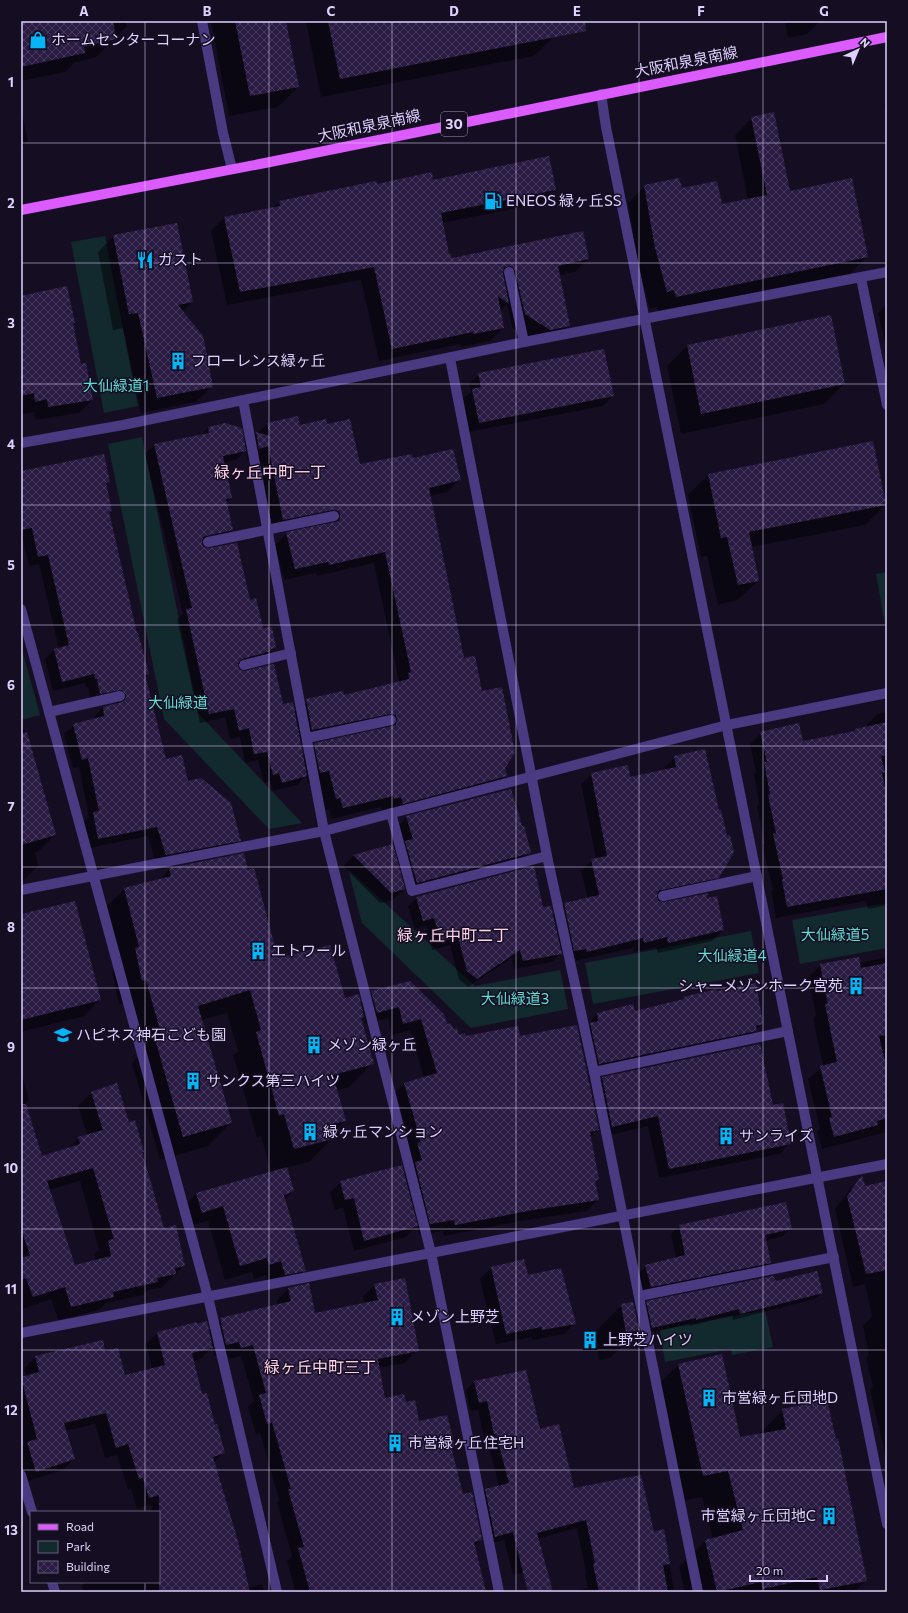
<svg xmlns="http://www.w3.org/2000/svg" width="908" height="1613" font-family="Commissioner,'Noto Sans JP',sans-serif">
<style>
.park{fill:#12292d}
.shadow{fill:#0007;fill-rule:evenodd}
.building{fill:url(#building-cross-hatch);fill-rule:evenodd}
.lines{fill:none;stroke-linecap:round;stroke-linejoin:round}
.service{stroke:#493a81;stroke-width:10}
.minor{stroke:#493a81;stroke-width:10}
.tertiary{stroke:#493a81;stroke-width:10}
.primary{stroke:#db5bfc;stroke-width:10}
.grid{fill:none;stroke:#ded1fe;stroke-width:1;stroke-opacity:0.55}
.labels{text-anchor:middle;stroke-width:3;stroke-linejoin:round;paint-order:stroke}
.shield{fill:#150e23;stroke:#a296bc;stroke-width:1}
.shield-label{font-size:14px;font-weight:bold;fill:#ded1fe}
.poi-label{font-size:15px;fill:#ded1fe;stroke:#150e23;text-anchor:start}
.street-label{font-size:15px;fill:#ded1fe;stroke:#150e23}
.park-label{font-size:15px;fill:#5eddd3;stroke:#150e23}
.neighbourhood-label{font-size:16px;fill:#fed3e7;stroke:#150e23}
.neatline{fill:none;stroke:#ded1fe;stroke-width:1.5}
.grid-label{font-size:13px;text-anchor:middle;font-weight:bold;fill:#ded1fe}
</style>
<defs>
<pattern id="building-cross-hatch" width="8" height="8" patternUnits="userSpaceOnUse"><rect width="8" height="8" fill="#2a1b43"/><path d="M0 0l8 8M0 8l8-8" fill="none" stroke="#483b5f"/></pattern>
</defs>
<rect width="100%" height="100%" fill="#150e23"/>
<g class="park">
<polygon points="105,236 138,406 104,413 71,242"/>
<polygon points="142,437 198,713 302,823 269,829 164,719 108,444"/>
<polygon points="887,572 887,625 885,625 876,574"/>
<polygon points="21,646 40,715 21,720"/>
<polygon points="348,869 475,986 560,970 568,1009 471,1028 362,923"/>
<polygon points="887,903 887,948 800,964 792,920"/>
<polygon points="751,931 759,973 593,1004 585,963"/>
<polygon points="765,1310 773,1347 732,1355 731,1349 665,1362 660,1330"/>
</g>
<g class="shadow">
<polygon points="21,21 126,21 127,26 96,57 74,63 65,72 21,81"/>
<polygon points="211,21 285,21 298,87 278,107 229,116"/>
<polygon points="306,21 550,21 553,37 534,56 321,97"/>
<polygon points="763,21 776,21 763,24"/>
<polygon points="785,21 820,21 807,34 788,38"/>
<polygon points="887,102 887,120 884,105"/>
<polygon points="21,108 28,141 21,148"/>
<polygon points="752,118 789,192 867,257 850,274 659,313 657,307 650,309 638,265 628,203 645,186 681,189 722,205 748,200 735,135"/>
<polygon points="433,181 555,190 542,203 442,223 448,255 451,259 588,259 575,272 559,275 569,326 556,339 536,343 512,327 507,304 500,312 503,328 490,341 461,347 460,344 379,361 361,280 227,305 211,231 224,218 273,208 279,202 376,185"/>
<polygon points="114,236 192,302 182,312 212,386 196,402 141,413 123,328 113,330 98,252"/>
<polygon points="21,297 74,323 72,324 80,365 92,400 79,413 35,420 34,412 22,414"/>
<polygon points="887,304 887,352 878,313"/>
<polygon points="687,346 844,384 824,404 681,434 667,366"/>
<polygon points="479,374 613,396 603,406 469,432 463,399 471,392 469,384"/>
<path d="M267,424L300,426L326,425L359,465L412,460L459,480L448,492L429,496L463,659L481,692L506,776L494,788L391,815L389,808L382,810L381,807L331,819L329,809L324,810L317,782L308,784L306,776L297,785L273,791L270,781L264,783L258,760L245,763L240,737L230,739L225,717L200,723L177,619L183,614L145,454L154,445L200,436L208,427L244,445ZM245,451L247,460L257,458L272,531L320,521L327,523L328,525L287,533L275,545L284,580L316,573L317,576L374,563L399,682L343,696L306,700L294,712L282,705L236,667L261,660L275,648L263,630L250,601L201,544L223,539L232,530L226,503L231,498L224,463L236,460ZM377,725H381L385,729L315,744L302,756L300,742Z"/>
<polygon points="21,472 109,481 106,485 111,511 108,514 136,634 148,674 144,678 166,760 240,840 230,850 156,864 148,836 89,848 84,822 89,817 79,767 73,768 64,734 74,725 94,720 94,717 103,707 117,704 115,700 91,703 88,687 86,688 85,683 53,691 45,659 54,650 59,649 39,564 29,566 22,537 21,537"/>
<polygon points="708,475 885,505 865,525 751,547 758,581 738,600 718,605 707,556 701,557 688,495"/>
<polygon points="887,712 887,905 868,909 866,901 776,918 771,891 773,890 762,845 765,843 757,807 759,804 754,774 756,772 750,744 761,733 802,742 853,732 856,730 867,728 867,725 877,714"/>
<polygon points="25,730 55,835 38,852 35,852 38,866 21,883 21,731"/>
<polygon points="675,757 718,877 707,888 656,898 658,901 664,903 704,899 723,930 712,941 658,953 656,947 634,952 633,948 576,961 576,958 564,961 562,952 552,962 514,969 512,958 468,987 459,979 450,945 432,950 426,926 415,929 408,906 417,898 542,909 552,916 564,904 588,899 581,871 592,860 596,859 581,784 592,774 630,778 665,770 664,768"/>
<polygon points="407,817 530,853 521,862 408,891 398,826"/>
<polygon points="392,845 404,889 393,900 380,903 343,866 353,856"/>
<polygon points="170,869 248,871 277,959 344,999 360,1004 372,992 446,1025 458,1036 465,1038 519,1037 598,1130 590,1138 598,1178 594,1182 598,1199 587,1211 521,1221 444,1236 443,1231 419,1235 417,1226 406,1237 354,1251 343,1208 335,1210 330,1192 341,1182 403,1175 410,1168 393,1095 404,1083 424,1078 410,1030 392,1035 388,1018 366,1024 364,1016 360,1020 372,1064 349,1087 336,1091 345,1121 331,1135 332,1139 309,1162 286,1168 293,1191 284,1200 305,1270 290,1285 270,1289 266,1275 254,1279 252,1272 225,1280 208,1221 187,1227 181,1209 196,1194 271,1172 261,1136 257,1138 233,1055 238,1051 227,1013 201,1020 231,1123 208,1146 160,1160 132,1063 138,1057 123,1003 119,1004 112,972 116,968 101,912 124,889 158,880"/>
<polygon points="21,915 100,1000 84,1016 21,1032"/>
<path d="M887,957V1132L822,1149L817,1132L820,1129L808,1079L823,1066L813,1018L816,1015L808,978L821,965L859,963ZM821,974H823L830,1008L828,1009Z"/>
<polygon points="684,998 762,1024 750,1037 593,1070 584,1030 592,1024 591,1020 597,1014 633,1005 634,1012 681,1001"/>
<polygon points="759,1045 772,1106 790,1143 780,1154 659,1178 648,1126 602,1137 592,1088 602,1078"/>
<path d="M21,1071L29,1099L25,1104L41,1157L67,1149L79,1138L87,1135L78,1106L91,1093L128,1123L143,1151L141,1153L163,1229L184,1266L161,1288L148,1290L143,1295L106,1303L99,1310L58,1320L51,1299L21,1310ZM80,1181L99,1250L94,1254L96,1261L75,1266L49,1190Z"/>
<polygon points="862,1177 865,1187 887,1192 887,1464 870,1389 873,1387 866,1358 869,1355 863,1326 872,1316 865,1284 853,1287 835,1209 850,1189"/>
<polygon points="679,1226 791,1228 783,1236 765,1241 770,1263 761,1271 643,1295 638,1274 646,1266 676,1258 671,1234"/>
<polygon points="524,1261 527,1277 574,1324 564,1334 532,1340 532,1337 496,1344 480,1279 491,1268"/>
<polygon points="775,1283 822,1292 815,1299 733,1320 732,1315 690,1326 689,1324 645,1334 640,1309 647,1302"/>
<polygon points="375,1285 416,1351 405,1363 378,1368 384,1399 405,1404 419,1422 454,1446 451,1449 462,1495 481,1540 474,1547 478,1592 289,1592 295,1590 287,1561 292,1556 277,1502 279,1500 260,1433 256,1435 248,1407 254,1401 241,1356 229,1359 227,1353 214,1356 212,1347 201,1359 193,1361 202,1395 224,1452 214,1463 248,1588 262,1584 264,1592 84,1592 82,1586 86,1582 159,1582 159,1512 153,1512 151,1505 137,1509 131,1489 128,1490 117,1455 105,1458 95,1424 65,1431 74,1459 63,1470 25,1482 21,1481 21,1445 24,1444 21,1432 21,1378 26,1376 24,1368 36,1357 104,1352 124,1376 152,1369 146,1344 158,1332 197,1325 208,1331 220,1319 278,1305 277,1300 288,1289 314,1314 365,1304 363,1296"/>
<polygon points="622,1305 638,1330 610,1358 599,1360 594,1333"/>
<polygon points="721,1356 740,1438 758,1435 783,1410 866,1580 855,1592 685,1592 679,1567 705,1541 713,1539 702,1497 677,1502 652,1391 678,1365"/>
<polygon points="475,1381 539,1430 574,1489 653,1533 664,1531 674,1592 573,1592 588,1588 585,1574 586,1572 577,1528 537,1539 535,1570 513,1575 504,1540 486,1545 477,1499 485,1490 499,1487 488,1442 485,1442 478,1410 470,1411 466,1390"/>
</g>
<g class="building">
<polygon points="21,21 113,21 116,39 84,47 85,53 21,67"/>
<polygon points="235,21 286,21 299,87 250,96"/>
<polygon points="328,21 585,21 586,31 340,79"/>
<polygon points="774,112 790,191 852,178 868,257 676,297 674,290 667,292 655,248 644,185 679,178 682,188 717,181 722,204 767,195 751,117"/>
<polygon points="549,156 556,190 441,213 449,254 451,254 452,258 583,231 589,259 558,266 570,326 550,330 525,314 515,271 511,266 504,267 503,273 509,304 498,296 504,328 473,334 473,332 392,349 374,267 240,292 224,217 280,206 279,201 376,181 377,184 432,172 433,180"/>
<polygon points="177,223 193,302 178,305 203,336 213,387 157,398 138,313 129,314 113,235"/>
<polygon points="67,286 75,323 73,323 81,364 86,363 93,400 48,407 47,399 35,402 34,393 21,396 21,296"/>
<polygon points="831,315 845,384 701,414 687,345"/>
<polygon points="604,349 614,396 479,423 472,389 481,387 478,373"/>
<polygon points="298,416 300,425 326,419 327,424 350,419 360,464 412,454 413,458 453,449 461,480 429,488 464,658 475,656 482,691 502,687 515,753 505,768 507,776 403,804 401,797 394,799 393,796 343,808 340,798 336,799 329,771 320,773 314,743 392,726 396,725 397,719 396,715 390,714 312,730 306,699 343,691 344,695 409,679 408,673 411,672 385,552 329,565 328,562 295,569 286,532 335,522 339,521 340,515 339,511 333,510 283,520 268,446 259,449 256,432 270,436 267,423"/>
<polygon points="225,423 242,428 246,451 223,456 232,498 226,499 233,530 206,536 203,537 202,543 203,547 209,548 237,543 250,600 256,598 263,628 272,627 276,648 270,649 271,651 242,659 238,663 238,666 240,670 245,671 274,664 283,704 293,702 307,776 282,783 279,773 273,775 267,752 254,754 249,728 239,731 234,709 209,714 186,609 192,608 154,444 209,433 208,427"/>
<polygon points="873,441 886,505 749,532 759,581 738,585 727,537 721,538 708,474"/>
<polygon points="104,454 110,482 106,483 112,511 109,512 137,633 138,633 149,674 145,675 166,759 182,755 188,781 201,778 231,803 241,841 166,855 157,827 98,839 93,812 99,811 88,758 82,760 73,724 104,716 103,707 122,702 125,700 126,695 122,690 100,694 97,679 95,679 94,674 62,682 54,649 69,645 48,555 38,557 32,528 21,530 21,471"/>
<polygon points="887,722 887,755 881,756 885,772 882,773 887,799 887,889 787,907 782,880 783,879 773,834 776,833 768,795 770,794 764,762 767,762 760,732 799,723 803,741 855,731 855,729"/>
<polygon points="27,732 56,835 21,845 21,733"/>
<polygon points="705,749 719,810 721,810 727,836 730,835 734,852 719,878 662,890 658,891 657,897 658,901 664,902 709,893 706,898 717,896 724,930 668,943 667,937 644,943 643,938 587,952 586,949 574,951 564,903 599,895 591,859 607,856 591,773 628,765 630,777 676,767 674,756"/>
<polygon points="511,789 522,826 524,826 531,853 417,883 405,841 413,839 406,816"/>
<polygon points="393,844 405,889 391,893 353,855"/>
<polygon points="244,853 248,870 254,868 278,958 330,945 345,998 359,994 364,1017 361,1018 374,1064 333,1075 346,1121 329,1125 333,1139 294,1149 284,1114 279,1116 256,1032 261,1030 250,990 198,1006 232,1123 183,1137 155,1039 162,1037 146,980 142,981 135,948 139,947 124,888 171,876 169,868"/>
<polygon points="534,866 543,907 551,906 562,954 523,961 520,950 477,979 467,971 458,937 441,942 434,918 423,921 416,897"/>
<polygon points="75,901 101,1000 21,1020 21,914"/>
<polygon points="859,957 861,968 887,963 887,1035 879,1036 887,1070 887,1118 877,1121 878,1125 834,1137 829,1118 832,1117 820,1066 837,1062 825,1004 828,1004 820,964"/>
<polygon points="410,981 444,1014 447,1024 451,1023 453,1029 457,1028 459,1035 465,1033 466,1036 518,1026 520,1036 577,1025 599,1130 590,1132 599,1179 595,1181 599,1200 533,1210 455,1225 454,1220 430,1224 415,1162 422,1160 417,1143 421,1142 404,1083 437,1073 421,1019 403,1024 399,1007 377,1013 371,991"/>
<polygon points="756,983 763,1024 756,1026 757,1031 599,1064 590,1023 598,1021 597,1013 633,1004 635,1011 684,999 683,997 717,989 717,991"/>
<polygon points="760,1044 773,1105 783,1103 791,1144 669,1169 658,1116 612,1127 602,1077"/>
<path d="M117,1083L129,1122L135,1120L144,1152H142L164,1228L176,1225L185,1266L175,1268L176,1274L157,1278L158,1282L113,1292L114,1297L71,1307L65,1287L33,1297L26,1278L21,1280V1258L30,1255L21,1229V1104H26L42,1156L80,1144L78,1137L103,1130L91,1092ZM93,1168L114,1239L108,1240L111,1256L75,1265L47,1181Z"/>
<polygon points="402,1165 418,1226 364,1241 354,1198 345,1200 340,1181"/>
<polygon points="287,1167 294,1191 284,1195 306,1271 285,1275 281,1261 269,1265 267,1258 240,1266 223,1206 202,1213 196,1193"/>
<polygon points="862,1175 865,1186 887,1181 887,1270 866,1274 847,1196"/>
<polygon points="786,1202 792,1229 765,1235 771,1263 651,1287 645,1265 685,1255 679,1225"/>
<polygon points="524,1259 528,1275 561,1268 576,1324 542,1330 542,1327 506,1334 491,1267"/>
<polygon points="817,1271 823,1293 740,1314 739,1309 696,1320 696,1318 652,1328 646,1301 773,1276 776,1281"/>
<polygon points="405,1278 419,1351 378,1359 385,1398 404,1394 406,1402 415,1400 419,1421 447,1415 455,1446 451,1447 463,1494 472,1492 482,1540 474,1542 486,1592 310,1592 298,1548 304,1547 288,1489 291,1489 272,1422 267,1424 259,1395 266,1393 253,1345 241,1348 239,1342 226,1345 220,1318 291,1301 288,1288 309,1283 315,1313 378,1300 374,1284"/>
<polygon points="633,1302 639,1330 626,1333 621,1304"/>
<polygon points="207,1321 213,1348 192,1353 202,1394 207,1393 215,1425 217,1424 225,1453 213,1457 238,1541 250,1592 159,1592 159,1495 149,1498 143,1478 139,1479 128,1444 116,1448 106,1413 64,1423 75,1459 36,1472 27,1442 37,1439 21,1377 39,1372 35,1356 103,1340 105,1351 118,1348 125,1375 165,1365 157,1332 197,1322 197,1324"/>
<polygon points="722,1354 740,1437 786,1429 782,1409 827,1400 836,1439 838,1438 867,1581 820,1590 817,1577 763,1589 761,1582 717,1592 705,1540 743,1530 728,1471 703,1476 678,1364"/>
<polygon points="526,1370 540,1429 559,1424 574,1488 641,1475 654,1532 664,1529 670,1564 663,1565 668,1592 599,1592 593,1564 595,1563 586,1520 537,1533 553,1592 528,1592 513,1532 495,1537 485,1489 509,1483 496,1434 494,1434 487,1401 479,1403 474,1381"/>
</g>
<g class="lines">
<g class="service">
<polyline points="509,272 524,342"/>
<polyline points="208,542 334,516"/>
<polyline points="244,665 291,653"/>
<polyline points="49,712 120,696"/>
<polyline points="307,738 391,720"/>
<polyline points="391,813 412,891 547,856"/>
<polyline points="663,896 757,876"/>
<polyline points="594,1072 788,1031"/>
<polyline points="639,1296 834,1257"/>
</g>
<g class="minor">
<polyline points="861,278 887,405"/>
<polyline points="450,358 547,856 594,1072 698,1592"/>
<polyline points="243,400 324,831 431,1253 499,1592"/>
<polyline points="21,443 123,425 524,342 887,272"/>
<polyline points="21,609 208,1297 277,1592"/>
<polyline points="21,890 324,831 727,725 887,693"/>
<polyline points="21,1333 887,1164"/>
<polyline points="21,1475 32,1512"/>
<polyline points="52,1582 55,1592"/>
</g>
<g class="tertiary">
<polyline points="202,21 223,133 232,169"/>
<polyline points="601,94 606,127 887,1524"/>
</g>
<polyline class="primary" points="21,210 265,163 887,37"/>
</g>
<path class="grid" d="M145,21V1512M269,21V1592M392,21V1592M516,21V1592M639,21V1592M763,21V1592M21,143H887M21,263H887M21,384H887M21,505H887M21,625H887M21,746H887M21,867H887M21,988H887M21,1108H887M21,1229H887M21,1350H887M21,1470H887M145,1582V1592"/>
<defs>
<g id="shop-bare" transform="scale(1.38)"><path d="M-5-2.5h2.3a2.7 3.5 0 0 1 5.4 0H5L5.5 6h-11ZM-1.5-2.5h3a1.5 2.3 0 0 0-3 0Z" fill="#05b5f6" stroke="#150e23" stroke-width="2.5" paint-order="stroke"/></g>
<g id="fuel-bare" transform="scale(1.38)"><path d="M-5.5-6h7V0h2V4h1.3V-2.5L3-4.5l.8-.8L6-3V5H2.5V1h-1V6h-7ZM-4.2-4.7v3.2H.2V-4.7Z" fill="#05b5f6" stroke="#150e23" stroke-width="2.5" paint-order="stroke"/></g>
<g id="restaurant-bare" transform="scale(1.38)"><path d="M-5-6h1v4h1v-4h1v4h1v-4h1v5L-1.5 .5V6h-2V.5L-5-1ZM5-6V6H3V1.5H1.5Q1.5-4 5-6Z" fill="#05b5f6" stroke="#150e23" stroke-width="2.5" paint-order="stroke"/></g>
<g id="building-bare" transform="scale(1.38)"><path d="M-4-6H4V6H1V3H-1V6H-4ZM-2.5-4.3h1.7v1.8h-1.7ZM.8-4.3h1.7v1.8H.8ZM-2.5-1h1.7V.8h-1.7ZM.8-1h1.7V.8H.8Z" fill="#05b5f6" stroke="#150e23" stroke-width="2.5" paint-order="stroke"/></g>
<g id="school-bare" transform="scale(1.38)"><path d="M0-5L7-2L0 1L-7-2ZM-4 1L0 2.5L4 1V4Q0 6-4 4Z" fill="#05b5f6" stroke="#150e23" stroke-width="2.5" paint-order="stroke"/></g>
</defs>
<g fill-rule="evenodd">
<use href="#shop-bare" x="38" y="40"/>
<use href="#fuel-bare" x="493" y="201"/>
<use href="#restaurant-bare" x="145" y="260"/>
<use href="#building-bare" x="178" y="361"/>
<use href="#building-bare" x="258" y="951"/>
<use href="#building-bare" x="856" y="986"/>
<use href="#school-bare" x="63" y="1035"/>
<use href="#building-bare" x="314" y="1045"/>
<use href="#building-bare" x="193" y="1081"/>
<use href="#building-bare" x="310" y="1132"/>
<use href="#building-bare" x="726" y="1136"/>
<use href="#building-bare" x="397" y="1317"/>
<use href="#building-bare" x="590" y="1340"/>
<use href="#building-bare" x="709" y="1398"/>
<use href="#building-bare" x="395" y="1443"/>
<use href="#building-bare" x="829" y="1516"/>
</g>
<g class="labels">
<rect class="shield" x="441" y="112" width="26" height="24" rx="3"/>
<g class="shield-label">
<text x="454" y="129">30</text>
</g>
<g class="poi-label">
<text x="51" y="45">ホームセンターコーナン</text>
<text x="506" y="206">ENEOS 緑ヶ丘SS</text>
<text x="158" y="265">ガスト</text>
<text x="191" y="366">フローレンス緑ヶ丘</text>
<text x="271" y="956">エトワール</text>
<text x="843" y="991" text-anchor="end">シャーメゾンホーク宮苑</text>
<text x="76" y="1040">ハピネス神石こども園</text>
<text x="327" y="1050">メゾン緑ヶ丘</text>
<text x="206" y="1086">サンクス第三ハイツ</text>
<text x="323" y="1137">緑ヶ丘マンション</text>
<text x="739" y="1141">サンライズ</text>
<text x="410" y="1322">メゾン上野芝</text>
<text x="603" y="1345">上野芝ハイツ</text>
<text x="722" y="1403">市営緑ヶ丘団地D</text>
<text x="408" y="1448">市営緑ヶ丘住宅H</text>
<text x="816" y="1521" text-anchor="end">市営緑ヶ丘団地C</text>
</g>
<g class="street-label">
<text transform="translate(686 62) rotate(-11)" y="5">大阪和泉泉南線</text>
<text transform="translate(369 126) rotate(-12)" y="5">大阪和泉泉南線</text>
</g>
<g class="park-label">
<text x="116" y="391">大仙緑道1</text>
<text x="178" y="708">大仙緑道</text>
<text x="835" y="940">大仙緑道5</text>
<text x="732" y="961">大仙緑道4</text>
<text x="515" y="1004">大仙緑道3</text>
</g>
<g class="neighbourhood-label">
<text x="270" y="478">緑ヶ丘中町一丁</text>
<text x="453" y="941">緑ヶ丘中町二丁</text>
<text x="320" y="1373">緑ヶ丘中町三丁</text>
</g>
</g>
<rect width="908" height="1613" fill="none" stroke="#150e23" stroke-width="44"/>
<rect x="30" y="1511" width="130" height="72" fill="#150e23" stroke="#655c7b"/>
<rect x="38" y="1524" width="20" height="6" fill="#db5bfc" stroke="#655c7b"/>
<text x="66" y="1531" font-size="12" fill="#ded1fe">Road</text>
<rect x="38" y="1541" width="20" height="12" fill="#12292d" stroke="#655c7b"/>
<text x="66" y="1551" font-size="12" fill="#ded1fe">Park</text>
<rect x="38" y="1561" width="20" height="12" fill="url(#building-cross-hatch)" stroke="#655c7b"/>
<text x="66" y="1571" font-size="12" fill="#ded1fe">Building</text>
<g transform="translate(858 50) rotate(44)" stroke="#150e23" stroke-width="3" paint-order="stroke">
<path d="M0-3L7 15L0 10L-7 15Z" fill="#ded1fe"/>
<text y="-6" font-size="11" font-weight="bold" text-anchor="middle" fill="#ded1fe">N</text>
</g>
<path d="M750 1575v6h77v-6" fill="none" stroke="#ded1fe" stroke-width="2"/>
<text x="756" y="1575" font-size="12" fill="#ded1fe" stroke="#150e23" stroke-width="3" paint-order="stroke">20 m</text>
<rect x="22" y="22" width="864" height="1569" class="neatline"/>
<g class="grid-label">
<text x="84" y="16">A</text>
<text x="207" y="16">B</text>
<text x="331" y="16">C</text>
<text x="454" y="16">D</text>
<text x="577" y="16">E</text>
<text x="701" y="16">F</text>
<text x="824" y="16">G</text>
<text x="11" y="87">1</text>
<text x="11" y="208">2</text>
<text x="11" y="328">3</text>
<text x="11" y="449">4</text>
<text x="11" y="570">5</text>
<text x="11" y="690">6</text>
<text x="11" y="811">7</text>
<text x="11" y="932">8</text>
<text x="11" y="1052">9</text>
<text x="11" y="1173">10</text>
<text x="11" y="1294">11</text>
<text x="11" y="1415">12</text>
<text x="11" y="1535">13</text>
</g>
</svg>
